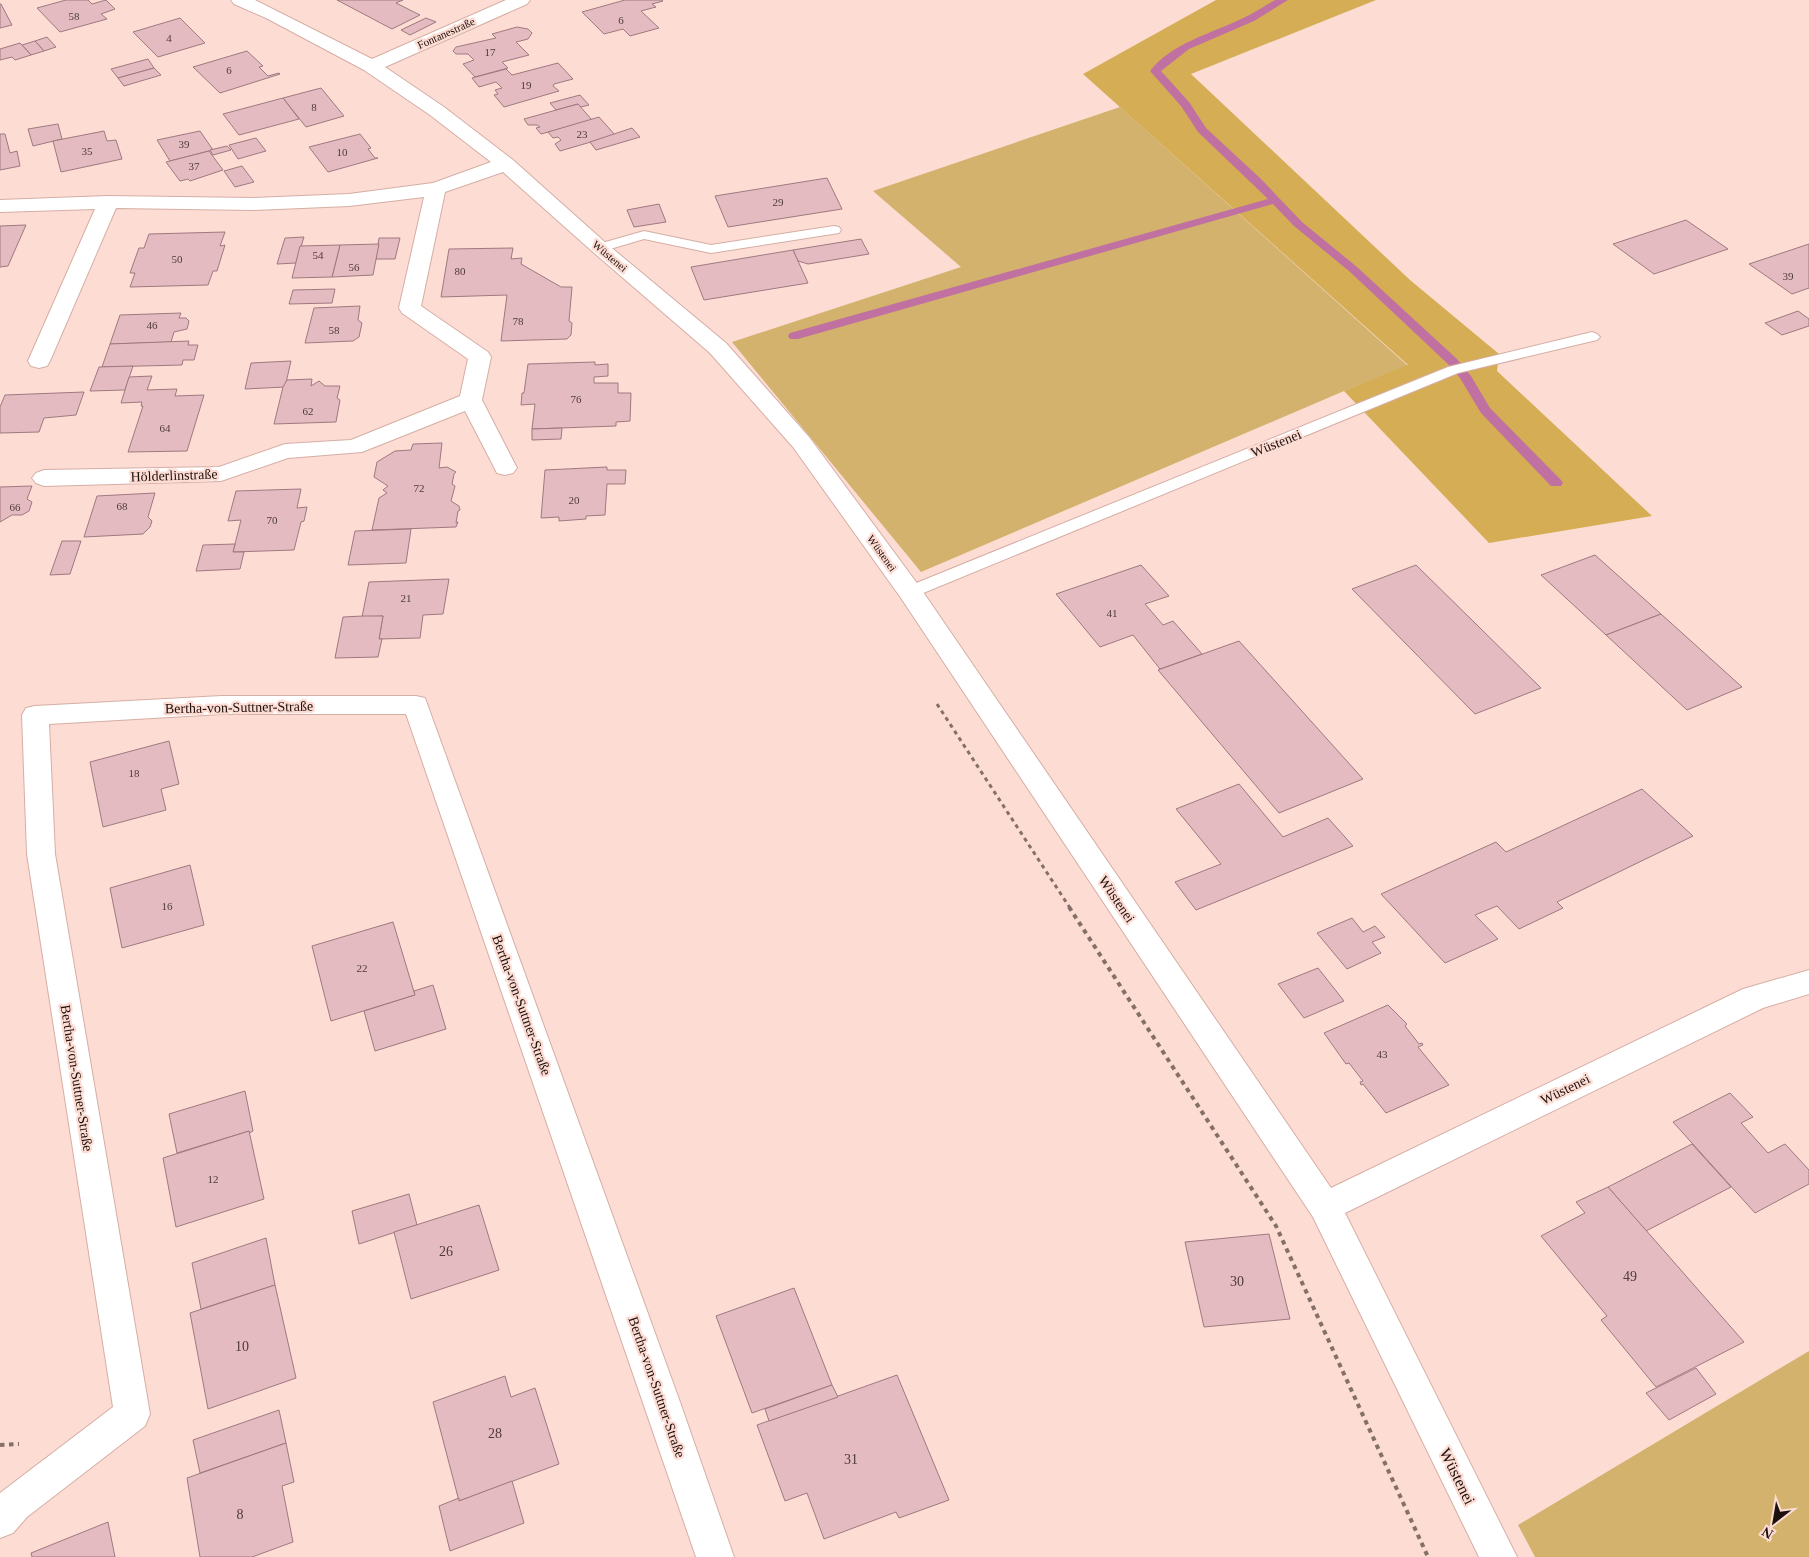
<svg xmlns="http://www.w3.org/2000/svg" width="1809" height="1557" font-family="'Times New Roman',serif">
<style>
.green{fill:#d2b26c}
.forest{fill:#d4ad54}
.lines{fill:none;stroke-linecap:round;stroke-linejoin:round}
.stream{fill:#c071a2;fill-rule:evenodd}
.building{fill:#e4bbc1;stroke:#9f797f}
.lane-casing{stroke:#d5aea4;stroke-width:2}
.street-casing{stroke:#d5aea4;stroke-width:2}
.path-far1{stroke:#856f69;stroke-width:3;stroke-dasharray:4 4;stroke-linecap:butt}
.path{stroke:#856f69;stroke-width:4;stroke-dasharray:4.5 4.5;stroke-linecap:butt}
.lane{fill:#fff;fill-rule:evenodd}
.street{fill:#fff;fill-rule:evenodd}
.labels{text-anchor:middle;stroke-width:4.5;stroke-linejoin:round;paint-order:stroke}
.number-label{font-size:11px;fill:#4f3b39}
.far-street-label{font-size:11px;fill:#1d100c;stroke:#fddcd4}
.street-label{font-size:14px;fill:#1d100c;stroke:#fddcd4}
.near-number-label{font-size:14px;fill:#4f3b39}
.near-street-label{font-size:16px;fill:#1d100c;stroke:#fddcd4}
</style>
<rect width="100%" height="100%" fill="#fddcd4"/>
<g class="green">
<polygon points="1120,107 1408,366 1344,391 921,572 732,342 961,267 873,191"/>
<polygon points="1809,1351 1809,1557 1535,1557 1518,1525"/>
</g>
<polygon class="forest" points="1216,0 1376,0 1191,74 1410,280 1499,354 1497,371 1652,516 1489,543 1344,391 1408,365 1083,74"/>
<g class="lines">
<path class="stream" d="M1275,0H1288L1254,21L1189,49L1161,71L1189,102L1206,128L1261,179L1302,222L1357,267L1457,359L1471,376L1490,408L1561,480L1563,483L1561,486H1551L1481,413L1460,378L1449,365L1349,271L1294,226L1273,204L798,339H790L788,336L790,333L1268,199L1198,132L1181,106L1150,71C1172,43 1210,34 1241,19C1253,14 1264,6 1275,0Z"/>
</g>
<g class="building">
<polygon points="66,0 88,0 92,4 106,0 115,9 101,14 107,19 60,32 37,8"/>
<polygon points="337,0 403,0 396,3 420,15 392,29"/>
<polygon points="625,0 662,0 663,1 652,4 656,7 641,11 659,28 630,36 623,29 604,34 582,12"/>
<polygon points="0,4 1,4 12,25 0,28"/>
<polygon points="180,18 205,43 158,57 133,32"/>
<polygon points="426,18 436,22 410,35 401,30"/>
<polygon points="517,27 528,29 532,33 528,39 516,42 529,55 502,62 508,68 475,77 463,64 474,60 468,54 456,54 453,51 456,47 496,38 492,34"/>
<polygon points="47,37 56,47 44,51 35,41"/>
<polygon points="35,41 44,51 31,55 22,45"/>
<polygon points="20,43 31,55 15,60 12,57 0,60 0,49"/>
<polygon points="247,51 263,66 259,67 268,76 279,73 280,74 220,93 193,67"/>
<polygon points="148,59 154,68 118,78 111,69"/>
<polygon points="558,63 573,79 554,84 553,86 559,91 504,107 494,95 498,94 495,90 502,88 496,82 479,87 472,78 506,69 512,75"/>
<polygon points="154,68 161,75 124,86 118,78"/>
<polygon points="321,88 344,116 306,127 283,98"/>
<polygon points="580,95 589,105 581,107 578,104 556,110 550,103"/>
<polygon points="283,98 299,119 239,135 223,114"/>
<polygon points="578,104 592,120 541,134 536,128 540,127 537,125 528,125 524,119"/>
<polygon points="599,117 615,135 560,151 555,144 561,140 558,137 553,138 548,132"/>
<polygon points="58,124 62,139 33,146 28,129"/>
<polygon points="632,128 640,137 596,150 590,142"/>
<polygon points="104,131 107,141 116,140 122,159 61,172 53,141"/>
<polygon points="200,131 213,150 170,161 157,140"/>
<polygon points="0,134 5,134 10,153 17,151 20,166 0,170"/>
<polygon points="360,134 371,148 368,149 375,158 378,158 328,172 309,147"/>
<polygon points="256,138 266,151 238,159 229,145"/>
<polygon points="227,146 231,150 213,155 210,150"/>
<polygon points="209,151 223,170 190,181 188,179 180,181 166,162"/>
<polygon points="242,166 254,182 235,187 224,171"/>
<polygon points="827,178 842,209 728,227 715,196"/>
<polygon points="659,204 666,222 634,227 627,210"/>
<polygon points="1686,220 1728,249 1654,274 1613,244"/>
<polygon points="26,225 8,266 0,267 0,226"/>
<polygon points="225,232 220,246 225,245 217,271 213,271 208,285 130,287 135,273 130,273 139,248 144,248 149,234"/>
<polygon points="304,237 296,263 277,264 285,238"/>
<polygon points="379,238 400,238 395,259 376,259"/>
<polygon points="861,239 869,254 808,264 798,261 793,250"/>
<polygon points="379,244 373,275 332,277 340,245"/>
<polygon points="1809,244 1809,288 1792,294 1749,264"/>
<polygon points="340,245 332,277 292,278 300,246"/>
<polygon points="513,248 511,259 522,258 521,264 561,287 572,287 569,321 572,323 571,335 567,339 501,341 507,295 441,297 449,249"/>
<polygon points="793,250 808,283 704,300 691,267"/>
<polygon points="335,289 332,303 289,304 293,290"/>
<polygon points="360,306 358,320 362,323 359,337 353,341 305,343 314,308"/>
<polygon points="1798,311 1809,319 1809,326 1782,335 1765,323"/>
<polygon points="181,313 179,318 186,318 189,321 187,329 174,332 171,342 110,344 120,315"/>
<polygon points="189,341 188,345 198,345 194,360 183,360 182,365 102,367 110,344"/>
<polygon points="291,361 285,387 245,389 251,363"/>
<polygon points="595,362 595,365 608,364 608,376 594,377 594,383 618,383 618,393 631,393 630,421 616,422 616,426 532,429 535,404 521,405 522,393 524,393 528,364"/>
<polygon points="133,366 125,390 90,391 99,367"/>
<polygon points="152,376 147,390 177,389 175,396 204,395 187,451 128,452 143,406 141,406 142,402 121,403 129,377"/>
<polygon points="312,379 311,386 319,381 325,386 340,386 337,398 340,400 336,422 274,424 283,387 287,380"/>
<polygon points="84,392 76,415 44,418 39,432 0,433 0,407 5,395"/>
<polygon points="562,428 561,439 532,440 532,429"/>
<polygon points="442,443 439,468 447,467 456,472 454,474 452,484 455,486 451,501 459,506 460,510 458,511 456,523 458,522 456,527 372,530 379,498 387,493 383,490 388,486 374,477 377,462 395,451 411,450 413,444"/>
<polygon points="607,467 607,470 626,470 625,484 607,484 605,515 586,516 586,519 559,521 559,517 541,518 545,470"/>
<polygon points="32,486 27,499 32,502 29,511 22,515 12,515 0,522 0,487"/>
<polygon points="301,489 297,508 307,507 304,521 301,522 294,550 233,552 241,520 228,521 236,491"/>
<polygon points="155,493 148,517 152,521 150,527 143,534 84,537 97,496"/>
<polygon points="411,529 406,563 348,565 355,531"/>
<polygon points="62,541 81,541 70,574 50,575"/>
<polygon points="235,544 233,552 244,552 240,569 196,571 203,545"/>
<polygon points="1595,555 1661,614 1606,635 1541,575"/>
<polygon points="1141,565 1169,596 1145,604 1163,625 1173,621 1202,654 1160,669 1133,635 1100,647 1056,594"/>
<polygon points="1416,565 1541,688 1475,714 1352,589"/>
<polygon points="449,579 443,614 423,615 420,638 379,639 383,616 362,617 369,582"/>
<polygon points="1661,614 1742,687 1687,710 1606,635"/>
<polygon points="363,616 383,616 379,639 382,639 378,657 335,658 343,617"/>
<polygon points="1239,641 1363,779 1279,813 1158,670"/>
<polygon points="169,741 179,784 161,789 166,810 103,827 90,762"/>
<polygon points="1239,784 1283,837 1328,818 1353,846 1196,910 1175,882 1221,864 1176,809"/>
<polygon points="1642,789 1693,836 1557,902 1563,908 1519,929 1497,906 1475,915 1498,939 1445,963 1381,894 1496,842 1506,852"/>
<polygon points="190,865 204,925 122,948 110,888"/>
<polygon points="1352,918 1363,932 1375,926 1385,937 1372,942 1381,953 1347,969 1317,933"/>
<polygon points="393,922 415,995 331,1021 312,946"/>
<polygon points="1318,968 1344,1001 1304,1018 1278,984"/>
<polygon points="433,985 446,1029 375,1051 364,1011 415,995 414,991"/>
<polygon points="1388,1005 1407,1024 1405,1026 1419,1044 1422,1043 1423,1045 1418,1047 1449,1085 1386,1113 1363,1084 1361,1085 1360,1082 1363,1081 1349,1063 1346,1064 1324,1033"/>
<polygon points="245,1091 253,1131 249,1133 249,1131 177,1153 169,1114"/>
<polygon points="1730,1093 1753,1117 1741,1123 1768,1153 1785,1144 1809,1170 1809,1184 1755,1213 1673,1122"/>
<polygon points="249,1131 264,1199 176,1227 163,1158"/>
<polygon points="1692,1144 1731,1187 1646,1231 1608,1187"/>
<polygon points="1608,1187 1744,1342 1656,1387 1601,1320 1607,1316 1541,1236 1585,1213 1576,1202"/>
<polygon points="409,1194 417,1225 359,1244 352,1211"/>
<polygon points="479,1205 499,1270 411,1299 394,1232"/>
<polygon points="1269,1234 1290,1319 1204,1327 1185,1242"/>
<polygon points="266,1238 275,1285 201,1309 192,1263"/>
<polygon points="275,1285 296,1378 208,1409 190,1313"/>
<polygon points="794,1288 832,1385 752,1413 716,1316"/>
<polygon points="1696,1368 1716,1394 1669,1420 1646,1393"/>
<polygon points="897,1375 949,1500 899,1518 896,1512 824,1539 807,1493 785,1501 757,1425"/>
<polygon points="505,1376 511,1397 535,1388 559,1464 459,1501 433,1402"/>
<polygon points="832,1385 838,1397 769,1421 765,1409"/>
<polygon points="279,1410 286,1443 200,1473 193,1440"/>
<polygon points="286,1443 294,1482 282,1486 293,1542 252,1557 200,1557 187,1478"/>
<polygon points="512,1481 524,1523 450,1551 439,1506 459,1498 459,1501"/>
<polygon points="108,1522 115,1557 32,1557 31,1553"/>
</g>
<g class="lines">
<g class="lane-casing">
<g id="lane">
<polygon points="834,226 839,227 841,230 839,233 711,253 644,239 600,252 595,251 593,248 595,245 644,231 711,245"/>
<polygon points="1592,332 1597,334 1600,337 1597,340 1458,373 916,596 910,598 904,596 901,592 904,588 1448,367"/>
</g>
</g>
<g class="street-casing">
<g id="street">
<polygon points="231,0 255,0 372,59 506,0 530,0 527,4 385,67 444,107 513,160 607,244 726,343 809,437 919,586 1331,1188 1743,989 1809,970 1809,994 1763,1008 1345,1213 1517,1557 1479,1557 1313,1217 901,598 793,447 710,353 593,252 503,172 445,192 421,306 488,352 491,357 482,400 517,468 513,473 505,475 497,473 465,411 362,452 288,458 221,481 44,486 36,483 32,478 36,473 44,470 219,467 285,444 351,440 460,396 468,359 402,313 399,308 424,197 349,206 252,210 116,208 50,361 47,366 39,368 31,366 28,361 95,209 0,212 0,200 108,196 252,198 349,194 433,183 491,162 430,115 364,70 266,18 234,4"/>
<polygon points="222,696 416,696 425,698 680,1402 734,1557 696,1557 406,714 222,714 49,724 55,854 150,1414 145,1426 27,1517 13,1533 0,1538 0,1493 113,1407 27,854 22,715 26,708 35,706"/>
</g>
</g>
<polyline class="path-far1" points="937,704 1070,908"/>
<g class="path">
<polyline points="1069,907 1276,1226 1428,1557"/>
<polyline points="0,1445 19,1444"/>
</g>
<use href="#lane" class="lane"/>
<use href="#street" class="street"/>
</g>
<g class="labels">
<g class="number-label">
<text x="74" y="20">58</text>
<text x="621" y="24">6</text>
<text x="169" y="42">4</text>
<text x="490" y="56">17</text>
<text x="229" y="74">6</text>
<text x="526" y="89">19</text>
<text x="314" y="111">8</text>
<text x="582" y="138">23</text>
<text x="184" y="148">39</text>
<text x="87" y="155">35</text>
<text x="342" y="156">10</text>
<text x="194" y="170">37</text>
<text x="778" y="206">29</text>
<text x="318" y="259">54</text>
<text x="177" y="263">50</text>
<text x="354" y="271">56</text>
<text x="460" y="275">80</text>
<text x="1788" y="280">39</text>
<text x="518" y="325">78</text>
<text x="152" y="329">46</text>
<text x="334" y="334">58</text>
<text x="576" y="403">76</text>
<text x="308" y="415">62</text>
<text x="165" y="432">64</text>
<text x="419" y="492">72</text>
<text x="574" y="504">20</text>
<text x="122" y="510">68</text>
<text x="15" y="511">66</text>
<text x="272" y="524">70</text>
<text x="406" y="602">21</text>
<text x="1112" y="617">41</text>
<text x="134" y="777">18</text>
<text x="167" y="910">16</text>
<text x="362" y="972">22</text>
<text x="1382" y="1058">43</text>
<text x="213" y="1183">12</text>
</g>
<g class="far-street-label">
<text transform="translate(446 33) rotate(-24)" y="4">Fontanestraße</text>
<text transform="translate(610 256) rotate(40)" y="4">Wüstenei</text>
<text transform="translate(882 553) rotate(54)" y="4">Wüstenei</text>
</g>
<g class="street-label">
<text transform="translate(1276 443) rotate(-22)" y="5">Wüstenei</text>
<text transform="translate(174 475) rotate(-2)" y="5">Hölderlinstraße</text>
<text transform="translate(239 707) rotate(-1)" y="5">Bertha-von-Suttner-Straße</text>
<text transform="translate(1117 899) rotate(56)" y="5">Wüstenei</text>
<text transform="translate(522 1005) rotate(70)" y="5">Bertha-von-Suttner-Straße</text>
<text transform="translate(77 1078) rotate(81)" y="5">Bertha-von-Suttner-Straße</text>
<text transform="translate(1565 1089) rotate(-26)" y="5">Wüstenei</text>
<text transform="translate(657 1387) rotate(71)" y="5">Bertha-von-Suttner-Straße</text>
</g>
<g class="near-number-label">
<text x="446" y="1256">26</text>
<text x="1630" y="1281">49</text>
<text x="1237" y="1286">30</text>
<text x="242" y="1351">10</text>
<text x="495" y="1438">28</text>
<text x="851" y="1464">31</text>
<text x="240" y="1519">8</text>
</g>
<g class="near-street-label">
<text transform="translate(1458 1476) rotate(64)" y="6">Wüstenei</text>
</g>
</g>
<g transform="translate(1774 1522) rotate(211)" stroke="#fddcd4" stroke-width="4" paint-order="stroke">
<path d="M0-4L9 19L0 12L-9 19Z" fill="#1d100c"/>
<text y="-8" font-size="14" font-weight="bold" text-anchor="middle" fill="#1d100c">N</text>
</g>
</svg>
